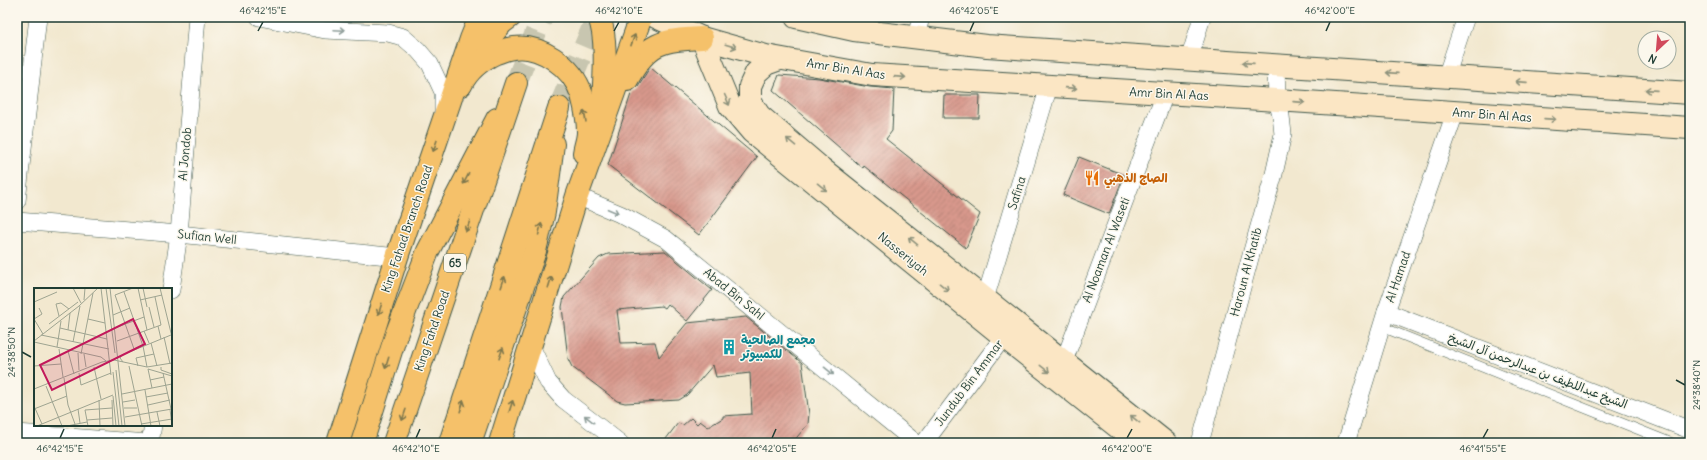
<svg xmlns="http://www.w3.org/2000/svg" width="1707" height="460" font-family="Delius,'Playpen Sans Arabic',sans-serif">
<style>
.building{fill:url(#building-hatch)}
.lines{fill:none;stroke-linecap:round;stroke-linejoin:round}
.highway-tunnel{stroke:#c8c6b0;stroke-width:22;stroke-dasharray:22 11;stroke-linecap:butt}
.lane-casing{stroke:#3f574b;stroke-width:10}
.street-casing{stroke:#3f574b;stroke-width:18}
.secondary-casing{stroke:#3f574b;stroke-width:24}
.primary-casing{stroke:#3f574b;stroke-width:24}
.highway-casing{stroke:#3f574b;stroke-width:24}
.lane{stroke:#fff;stroke-width:9}
.street{stroke:#fff;stroke-width:17}
.secondary{stroke:#fbe6c4;stroke-width:22}
.primary{stroke:#f5c16b;stroke-width:22}
.highway{stroke:#f5c16b;stroke-width:22}
.oneway{stroke:#8f9e9a}
.oneway2{stroke:#7f784d}
.oneway3{stroke:#8d927c}
.ticks{fill:none;stroke:#1f3d34;stroke-width:1.5}
.labels{text-anchor:middle;stroke-width:3;stroke-linejoin:round;paint-order:stroke}
.shield{fill:#fbf7ec;stroke:#61756b;stroke-width:1}
.shield-label{font-size:11px;font-weight:bold;fill:#1f3d34}
.street-label{font-size:12px;fill:#1f3d34;stroke:#fbf7ec}
.food-label{font-size:12px;font-weight:bold;fill:#c56008;stroke:#fbf7ec;text-anchor:start}
.culture-label{font-size:12px;font-weight:bold;fill:#0d838f;stroke:#fbf7ec;text-anchor:start}
.inset-road{fill:none;stroke:#9ea491;stroke-width:1}
.view{fill:#c2185b;fill-opacity:0.15;stroke:#c2185b;stroke-width:2}
.inset-edge{fill:none;stroke:#1f3d34;stroke-width:2}
.neatline{fill:none;stroke:#1f3d34;stroke-width:1.5}
.ticks-label{font-size:10px;text-anchor:middle;fill:#1f3d34}
</style>
<defs>
<pattern id="building-hatch" width="6" height="6" patternUnits="userSpaceOnUse"><rect width="6" height="6" fill="#d8988c"/><path d="M-1 1l2-2M0 6l6-6M5 7l2-2" fill="none" stroke="#af7d73"/></pattern>
</defs>
<rect width="100%" height="100%" fill="#fbf7ec"/>
<filter id="ink" filterUnits="userSpaceOnUse"><feTurbulence type="fractalNoise" baseFrequency=".025" numOctaves="2"/><feDisplacementMap in="SourceGraphic" scale="8" xChannelSelector="R" yChannelSelector="G"/><feConvolveMatrix kernelMatrix="1 2 1 2 8 2 1 2 1" color-interpolation-filters="sRGB"/></filter>
<filter id="wash" filterUnits="userSpaceOnUse"><feTurbulence type="fractalNoise" baseFrequency=".012" numOctaves="4" result="noise"/><feDisplacementMap in="SourceGraphic" scale="16" xChannelSelector="R" yChannelSelector="G"/><feGaussianBlur stdDeviation="0.9" result="paint"/><feColorMatrix in="noise" values="0 0 0 0 0 0 0 0 0 0 0 0 0 0 0 0 0 1.4 0 .05"/><feComposite in="paint" operator="in"/></filter>
<g filter="url(#wash)">
<rect width="100%" height="100%" fill="#f2e8cf"/>
<g id="blocks">
<g class="building">
<polygon points="651,68 757,157 699,235 608,165 632,91 638,86 649,69"/>
<polygon points="779,75 819,78 870,87 894,89 892,131 886,139 980,214 966,248 864,166 863,168 773,90"/>
<polygon points="944,95 980,95 979,118 943,118"/>
<polygon points="1079,157 1124,175 1109,214 1063,195"/>
<polygon points="665,251 712,290 687,321 668,304 665,308 662,306 617,310 621,343 655,342 659,357 687,323 746,317 802,363 809,414 808,424 792,443 663,443 678,423 683,425 691,418 697,424 700,421 708,427 723,418 723,416 752,414 750,373 716,377 713,365 687,395 679,400 625,403 617,401 572,367 568,359 562,307 564,297 599,258 608,254"/>
</g>
</g>
</g>
<g filter="url(#ink)">
<use href="#blocks" fill-opacity="0" stroke="#3f574b" stroke-width="1"/>
<g class="lines">
<g class="highway-tunnel">
<polyline points="516,83 542,17"/>
<polyline points="559,108 597,17"/>
</g>
<g class="lane-casing">
<polyline id="lane" points="1382,327 1672,443"/>
</g>
<g class="street-casing">
<g id="street">
<polyline points="259,17 325,30 388,33 403,37 418,50 430,64 443,92 443,113"/>
<polyline points="916,37 921,17"/>
<polyline points="1189,60 1202,17"/>
<polyline points="1446,77 1466,17"/>
<polyline points="577,196 620,214 666,239 916,443"/>
<polyline points="17,201 38,17"/>
<polyline points="17,221 179,234 397,257"/>
<polyline points="171,290 179,234 197,17"/>
<polyline points="985,299 1049,86"/>
<polyline points="1386,312 1690,430"/>
<polyline points="531,346 548,382 563,399 620,443"/>
<polyline points="1064,361 1165,94"/>
<polyline points="17,433 147,443"/>
<polyline points="150,443 153,425"/>
<polyline points="924,443 1011,327"/>
<polyline points="1200,443 1250,258 1274,174 1283,134 1281,116 1277,100 1276,65"/>
<polyline points="1346,443 1386,312 1455,113"/>
</g>
</g>
<g class="secondary-casing">
<g id="secondary">
<polyline points="656,17 702,38 766,56 872,75 1277,100 1690,128"/>
<polyline points="796,17 854,30 987,46 1690,93"/>
<polyline points="702,38 730,106 752,132 1004,337 1138,443"/>
<polyline points="780,59 766,64 756,73 750,86 750,101 759,115 821,168 1166,443"/>
</g>
</g>
<g class="primary-casing">
<g id="primary">
<path d="M599,17C608,39 604,80 603,104"/>
<polyline points="468,63 502,23 510,17"/>
<path d="M627,80C648,42 661,40 702,38"/>
<path d="M461,85C468,70 481,60 496,53C500,52 504,50 508,49C539,41 573,67 582,95C585,106 588,121 588,132C588,139 585,146 584,153"/>
<polyline points="338,443 397,257 471,39 480,17"/>
<polyline points="362,443 396,335 428,251 497,119"/>
<polyline points="470,443 535,251 544,212 553,144"/>
<polyline points="500,443 577,196 641,17"/>
</g>
</g>
<g class="highway-casing">
<g id="highway">
<polyline points="394,443 516,83"/>
<polyline points="450,443 559,108"/>
</g>
</g>
<use href="#lane" class="lane"/>
<use href="#street" class="street"/>
<use href="#secondary" class="secondary"/>
<use href="#primary" class="primary"/>
<use href="#highway" class="highway"/>
</g>
<defs><path id="oneway-shaft" d="M-6 0H5M1.5-3L5.5 0L1.5 3" fill="none" stroke-width="1.6" stroke-linecap="round" stroke-linejoin="round"/></defs>
<g class="oneway">
<use href="#oneway-shaft" transform="translate(339 30) rotate(3)"/>
<use href="#oneway-shaft" transform="translate(613 211) rotate(23)"/>
<use href="#oneway-shaft" transform="translate(829 371) rotate(39)"/>
<use href="#oneway-shaft" transform="translate(589 419) rotate(-142)"/>
</g>
<g class="oneway2">
<use href="#oneway-shaft" transform="translate(633 40) rotate(-70)"/>
<use href="#oneway-shaft" transform="translate(585 116) rotate(-99)"/>
<use href="#oneway-shaft" transform="translate(435 146) rotate(109)"/>
<use href="#oneway-shaft" transform="translate(466 179) rotate(117)"/>
<use href="#oneway-shaft" transform="translate(468 226) rotate(109)"/>
<use href="#oneway-shaft" transform="translate(540 229) rotate(-76)"/>
<use href="#oneway-shaft" transform="translate(503 282) rotate(-72)"/>
<use href="#oneway-shaft" transform="translate(550 282) rotate(-73)"/>
<use href="#oneway-shaft" transform="translate(380 309) rotate(108)"/>
<use href="#oneway-shaft" transform="translate(501 353) rotate(-71)"/>
<use href="#oneway-shaft" transform="translate(387 363) rotate(107)"/>
<use href="#oneway-shaft" transform="translate(462 406) rotate(-72)"/>
<use href="#oneway-shaft" transform="translate(511 406) rotate(-72)"/>
<use href="#oneway-shaft" transform="translate(404 415) rotate(109)"/>
</g>
<g class="oneway3">
<use href="#oneway-shaft" transform="translate(731 46) rotate(16)"/>
<use href="#oneway-shaft" transform="translate(1248 63) rotate(-176)"/>
<use href="#oneway-shaft" transform="translate(1392 73) rotate(-176)"/>
<use href="#oneway-shaft" transform="translate(900 77) rotate(4)"/>
<use href="#oneway-shaft" transform="translate(1521 82) rotate(-176)"/>
<use href="#oneway-shaft" transform="translate(1071 88) rotate(4)"/>
<use href="#oneway-shaft" transform="translate(1651 90) rotate(-176)"/>
<use href="#oneway-shaft" transform="translate(727 100) rotate(66)"/>
<use href="#oneway-shaft" transform="translate(1299 102) rotate(4)"/>
<use href="#oneway-shaft" transform="translate(1550 119) rotate(4)"/>
<use href="#oneway-shaft" transform="translate(791 142) rotate(-140)"/>
<use href="#oneway-shaft" transform="translate(822 187) rotate(39)"/>
<use href="#oneway-shaft" transform="translate(913 241) rotate(-141)"/>
<use href="#oneway-shaft" transform="translate(944 287) rotate(39)"/>
<use href="#oneway-shaft" transform="translate(1045 369) rotate(38)"/>
<use href="#oneway-shaft" transform="translate(1135 419) rotate(-141)"/>
</g>
</g>
<path class="ticks" d="M258,31L263,22M614,31L619,22M970,31L974,22M1326,31L1330,22M22,352L31,357M1676,380L1685,385M60,438L64,429M416,438L420,429M772,438L776,429M1127,438L1132,429M1483,438L1488,429"/>
<defs>
<g id="restaurant-bare" transform="scale(1.2)"><path d="M-5-6h1v4h1v-4h1v4h1v-4h1v5L-1.5 .5V6h-2V.5L-5-1ZM5-6V6H3V1.5H1.5Q1.5-4 5-6Z" fill="#e8710a" stroke="#fbf7ec" stroke-width="2.5" paint-order="stroke"/></g>
<g id="building-bare" transform="scale(1.2)"><path d="M-4-6H4V6H1V3H-1V6H-4ZM-2.5-4.3h1.7v1.8h-1.7ZM.8-4.3h1.7v1.8H.8ZM-2.5-1h1.7V.8h-1.7ZM.8-1h1.7V.8H.8Z" fill="#0f9aa8" stroke="#fbf7ec" stroke-width="2.5" paint-order="stroke"/></g>
</defs>
<g fill-rule="evenodd">
<use href="#restaurant-bare" x="1092" y="178"/>
<use href="#building-bare" x="729" y="347"/>
</g>
<g class="labels">
<rect class="shield" x="444" y="254" width="22" height="18" rx="3"/>
<g class="shield-label">
<text x="455" y="267">65</text>
</g>
<g class="street-label">
<text transform="translate(846 69) rotate(9)" y="4">Amr Bin Al Aas</text>
<text transform="translate(1169 94) rotate(3)" y="4">Amr Bin Al Aas</text>
<text transform="translate(1492 115) rotate(4)" y="4">Amr Bin Al Aas</text>
<text transform="translate(185 154) rotate(-85)" y="4">Al Jondob</text>
<text transform="translate(1017 193) rotate(-73)" y="4">Safina</text>
<text transform="translate(407 229) rotate(-71)" y="4">King Fahad Branch Road</text>
<text transform="translate(207 237) rotate(6)" y="4">Sufian Well</text>
<text transform="translate(1106 250) rotate(-69)" y="4">Al Noaman Al Waseti</text>
<text transform="translate(903 254) rotate(39)" y="4">Nasseriyah</text>
<text transform="translate(1246 272) rotate(-75)" y="4">Haroun Al Khatib</text>
<text transform="translate(1398 277) rotate(-71)" y="4">Al Hamad</text>
<text transform="translate(734 294) rotate(39)" y="4">Abad Bin Sahl</text>
<text transform="translate(432 331) rotate(-71)" y="4">King Fahd Road</text>
<text transform="translate(1538 371) rotate(21)" y="4">الشيخ عبداللطيف بن عبدالرحمن آل الشيخ</text>
<text transform="translate(969 383) rotate(-53)" y="4">Jundub Bin Ammar</text>
</g>
<g class="food-label">
<text x="1104" y="182">الصاج الذهبي</text>
</g>
<g class="culture-label">
<text x="741" y="344">مجمع الصالحية<tspan x="741" dy="14">للكمبيوتر</tspan></text>
</g>
</g>
<g transform="translate(34 288)">
<rect width="138" height="138" fill="#f2e8cf"/>
<path class="inset-road" d="M39,0L47,15M67,0L77,87M72,0L81,65M76,0L91,138M99,0L81,7L100,61M104,0L113,42M109,0L113,19M126,0L138,49M90,4L109,58L113,79M50,12L51,0M106,12L128,7M0,14L23,4M115,19L120,39M79,27L96,20M25,28L22,16L27,15L35,21M0,31L9,46M0,31L8,26L5,20M54,31L71,35M15,36L44,14M124,38L127,51M26,40L73,51M81,40L110,29M34,42L36,25M110,43L115,55M7,47L75,61M130,49L136,76M0,53L45,18L64,0M83,53L127,37L121,9M0,54L67,69L72,73M39,54L46,18M117,55L123,78M23,59L27,33M25,61L29,89M34,63L40,86M44,65L45,82M47,66L59,5M50,66L52,79M89,74L86,70L88,67L137,47M0,78L27,76M95,78L108,138M104,78L102,70L120,66M60,79L67,111M127,79V82L138,86M82,82L88,138M79,84L85,138M45,85L47,97L77,85M129,85L137,121M30,90L34,117L41,136M116,92L130,89M12,98L28,138M118,100L114,81L138,88M0,101L68,74L80,72L113,79L138,75M111,102L117,138M88,106L138,96M79,108L82,138M112,109L134,105M65,112L66,138M78,112L79,138M89,114L101,112M114,117L136,112M0,118L8,136M90,120H103M0,121L33,108M44,121L46,135M136,121L138,138M51,122L78,120M51,122L54,138M123,124L126,138M91,129L138,121M53,132L78,130M107,136L138,131M3,138L79,107M33,138L53,134"/>
<path class="view" d="M99,31L111,56L18,102L6,77Z"/>
<rect width="138" height="138" class="inset-edge"/>
</g>
<rect width="1707" height="460" fill="none" stroke="#fbf7ec" stroke-width="44"/>
<g transform="translate(1657 50) rotate(206)"><circle r="19" fill="#fbf7ec" stroke="#a3ada2"/>
<path d="M0-3L7 15L0 10L-7 15Z" fill="#d1495b"/>
<text y="-6" font-size="11" font-weight="bold" text-anchor="middle" fill="#1f3d34">N</text>
</g>
<rect x="22" y="22" width="1663" height="416" class="neatline"/>
<g class="ticks-label">
<text x="263" y="14">46°42'15"E</text>
<text x="619" y="14">46°42'10"E</text>
<text x="974" y="14">46°42'05"E</text>
<text x="1330" y="14">46°42'00"E</text>
<text transform="translate(11 352) rotate(-90)" y="4">24°38'50"N</text>
<text transform="translate(1696 385) rotate(-90)" y="4">24°38'40"N</text>
<text x="60" y="452">46°42'15"E</text>
<text x="416" y="452">46°42'10"E</text>
<text x="772" y="452">46°42'05"E</text>
<text x="1127" y="452">46°42'00"E</text>
<text x="1483" y="452">46°41'55"E</text>
</g>
</svg>
